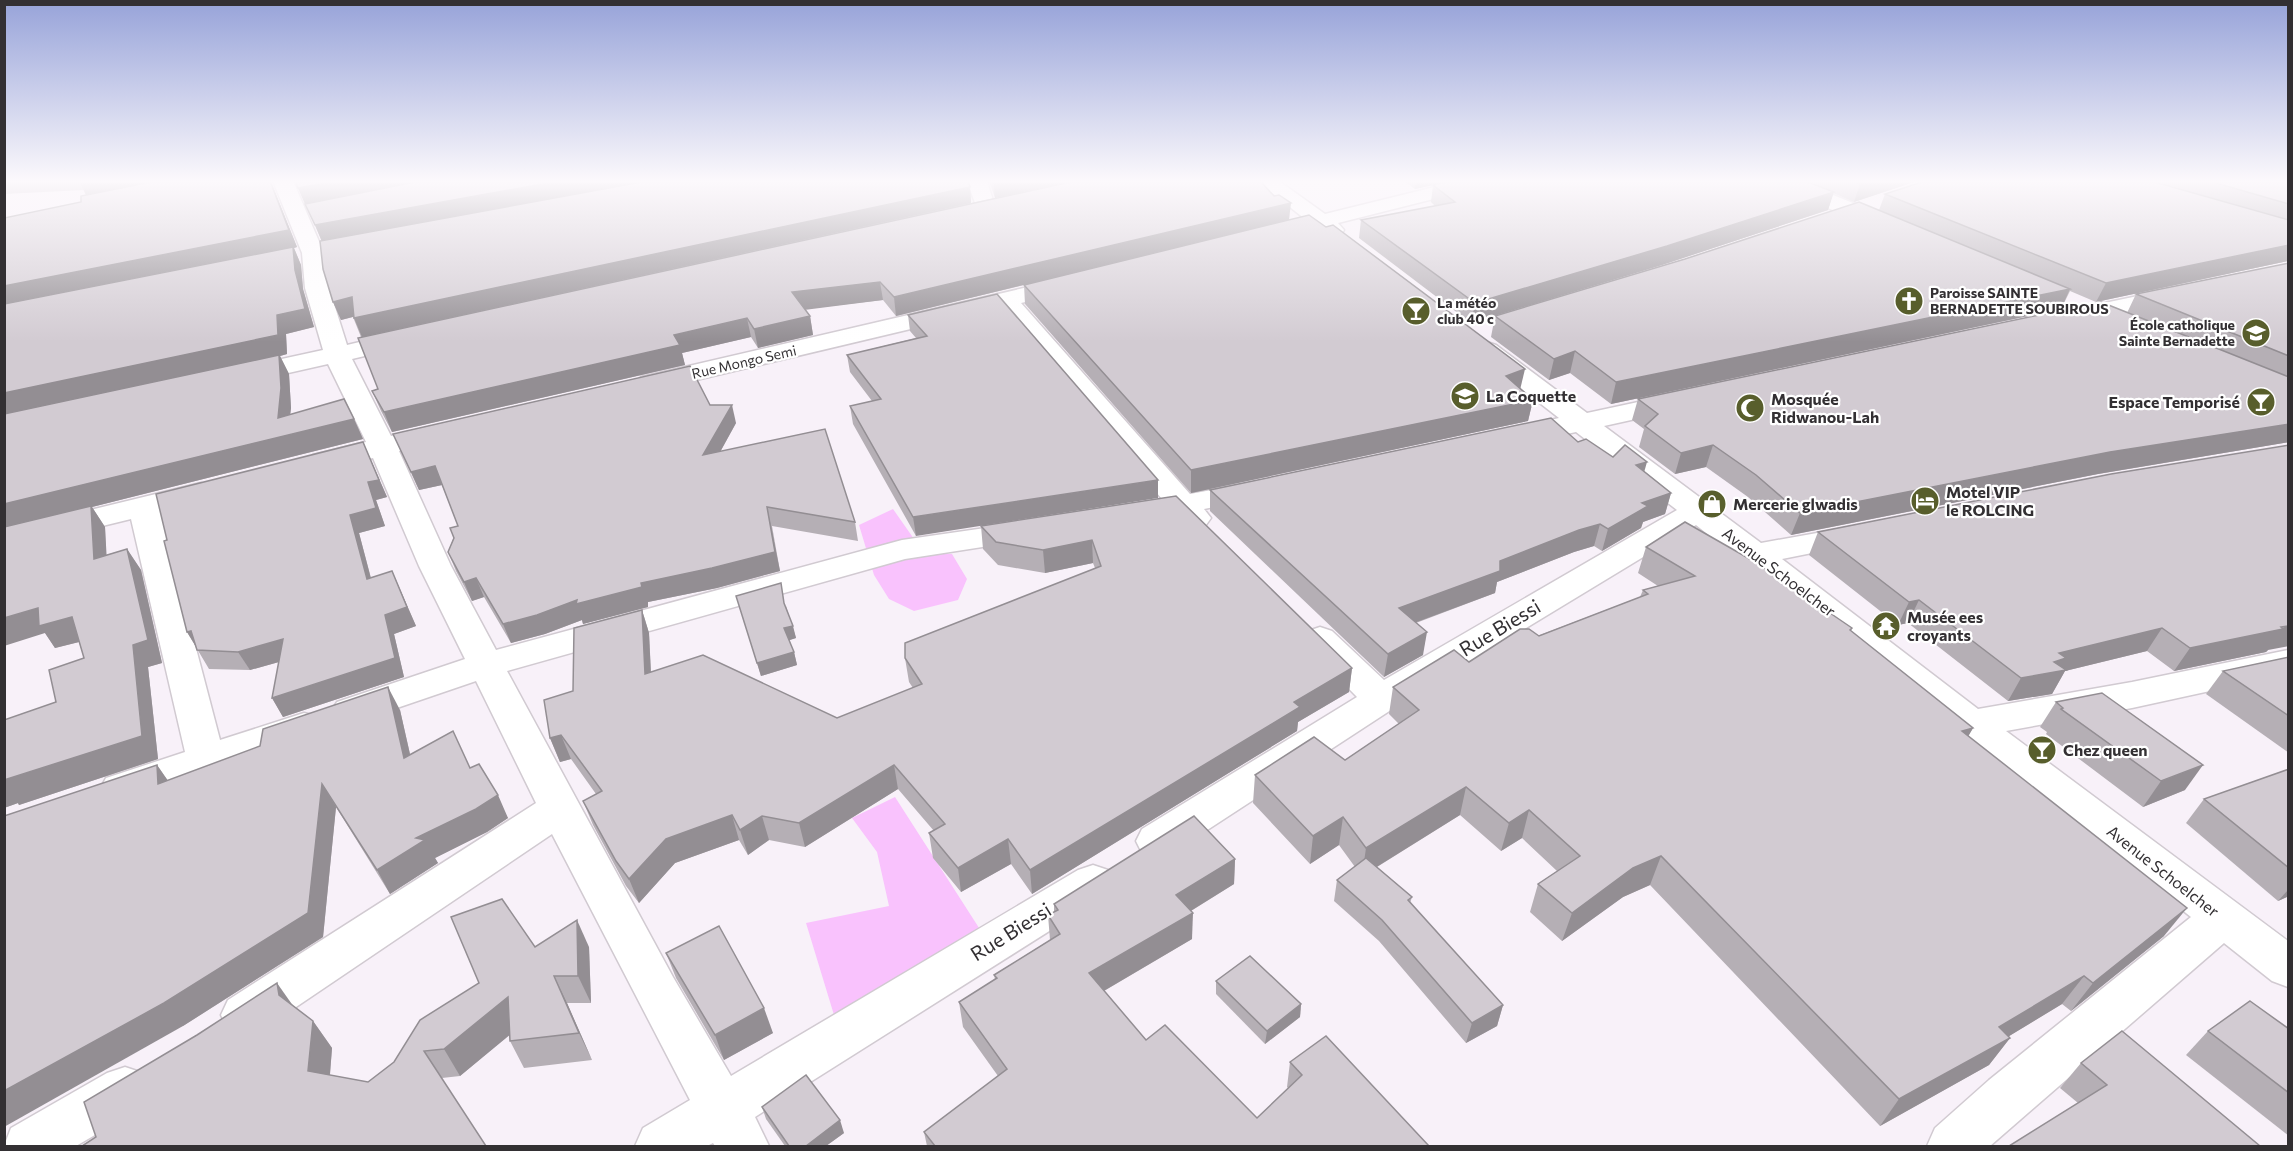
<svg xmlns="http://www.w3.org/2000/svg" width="2293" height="1151" font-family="Commissioner,sans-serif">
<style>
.green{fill:#f9c2fd}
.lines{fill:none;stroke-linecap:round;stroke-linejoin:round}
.minor-casing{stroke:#d1cad1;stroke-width:3}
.minor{fill:#fff;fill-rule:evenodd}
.wall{fill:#b5afb5}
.shaded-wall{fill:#938e93}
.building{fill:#d2cbd2;stroke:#938e93;stroke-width:1.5}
.labels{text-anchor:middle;stroke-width:4.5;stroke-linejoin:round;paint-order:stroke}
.far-poi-label{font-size:14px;font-weight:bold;fill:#333033;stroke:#fff;text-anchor:start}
.far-street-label{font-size:14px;fill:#333033;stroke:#fff}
.poi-label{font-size:16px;font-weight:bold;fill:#333033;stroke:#fff;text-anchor:start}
.street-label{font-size:16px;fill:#333033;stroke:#fff}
.near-street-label{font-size:20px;fill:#333033;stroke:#fff}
</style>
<rect width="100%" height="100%" fill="#f8f1f9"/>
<g class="green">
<polygon points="893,509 914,539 916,554 952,554 967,579 958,600 914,611 889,599 874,575 859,525"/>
<polygon points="895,797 981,931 834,1015 806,923 889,906 877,852 852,818"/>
</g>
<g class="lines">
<g class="minor-casing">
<g id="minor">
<polygon points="273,181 293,181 324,253 329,288 347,345 406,331 415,334 419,339 415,344 352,359 391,436 439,425 449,427 453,433 449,439 399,451 451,566 496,650 902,540 1027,522 1038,524 1043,531 1038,538 1027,540 905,559 507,671 673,977 731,1076 1078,870 1093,865 1108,870 1115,882 1108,894 755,1117 769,1146 715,1146 713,1143 707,1146 635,1146 643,1128 690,1100 552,834 262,1030 245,1036 228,1030 221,1015 228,1000 536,803 476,681 350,724 337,720 331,711 337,702 465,659 419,566 373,458 323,470 313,467 308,461 313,455 366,442 328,364 240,384 231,382 227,376 231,370 323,350 305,288 302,253"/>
<polygon points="967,181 987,181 995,207 992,211 985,213 978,211"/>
<path d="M1257,181H1279L1325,214L1459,181H1492L1489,185L1338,223L1344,230L1341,235C1330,237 1326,235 1317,229L1274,239L1266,238L1263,233L1266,228L1305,219Z"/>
<polygon points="1771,181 1798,181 1893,219 1896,224 1893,229 1885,230 1877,229 1774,185"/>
<path d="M1067,278L1075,280L1079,285L1075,290L1021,303L1190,494L1254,482L1265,485L1269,491L1265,497L1204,509L1211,518L1206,525C1191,528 1185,526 1176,515L1140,521L1129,519L1125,512L1129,505L1162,499L999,308L650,391L641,389L637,383L641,377L650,375Z"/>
<polygon points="2176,288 2184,290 2188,295 2184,300 2071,324 2062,322 2059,317 2062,312 2071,310"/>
<polygon points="1487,342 1496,345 1587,413 1680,393 1690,395 1694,401 1690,407 1604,426 1761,543 1856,526 1867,528 1872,535 1867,542 1782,559 1978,709 2132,682 2288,650 2288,674 2132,708 2006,731 2288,941 2288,987 2272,981 2224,943 1990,1146 1927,1146 1935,1128 1989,1080 2191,917 1696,525 1394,708 1172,853 1157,857 1142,853 1136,841 1142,829 1357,697 1308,647 1302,639 1308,631 1320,627 1332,631 1384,680 1677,510 1576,432 1516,445 1506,442 1502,436 1506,430 1559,418 1478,355 1474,350 1478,345"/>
<polygon points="201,483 212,486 216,492 212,498 160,511 220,740 304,713 317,716 323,726 317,736 120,804 106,800 100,789 106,778 185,752 131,519 4,550 4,531"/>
<polygon points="125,1067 143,1073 150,1090 143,1107 76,1146 4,1146 11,1128 107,1073"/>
</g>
</g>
<use href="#minor" class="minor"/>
</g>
<g class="wall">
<polygon points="4,181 272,181 271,182 297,247 294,248 301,265 303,289 314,327 286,334 287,354 280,356 289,374 291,408 290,414 354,419 363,439 92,507 105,527 106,555 127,549 141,570 162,663 148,667 158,759 19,805 18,803 4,808 4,720 56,702 84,658 79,642 55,648 45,633 81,202 86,195 84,190 4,194"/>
<polygon points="295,181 970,187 971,203 995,198 989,181 1260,181 1289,220 1521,389 1533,400 1528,421 1191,493 1025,304 1024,285 896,316 883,300 805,309 810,316 813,335 758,348 751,337 682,353 685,365 392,432 381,411 372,391 378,389 361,337 353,317 341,320 333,302 322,241"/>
<polygon points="1404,181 1917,181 1854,202 1833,193 1828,210 1662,265 1471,323 1359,238 1361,220 1435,206 1431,202 1433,185 1415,189"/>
<polygon points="1925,181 2289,181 2289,262 2288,261 2096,302 2070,291 2061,309 1611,404 1570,373 1549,380 1491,337 1495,316 1879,210 1885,194"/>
<polygon points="2289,263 2289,442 2098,474 1791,535 1748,497 1706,467 1675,474 1639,447 1644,429 1632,420 1638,399 2127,313 2136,294"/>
<polygon points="997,294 916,536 853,424 850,406 872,401 850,372 847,355 916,338 910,331 908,315"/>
<polygon points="710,405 736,423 720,452 855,522 858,541 772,526 780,571 717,588 648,602 648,607 583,624 582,620 545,634 511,643 484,597 472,601 456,571 448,552 458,526 442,485 419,490 393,434"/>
<polygon points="363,442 387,497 376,500 385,526 359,533 371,578 392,571 416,626 394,634 404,677 283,717 272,698 279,662 250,670 209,669 187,632"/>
<polygon points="1613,457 1644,471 1671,493 1665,514 1643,522 1641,528 1602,551 1594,546 1574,552 1497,582 1495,593 1416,623 1423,655 1384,677 1210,511 1210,490"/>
<polygon points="1176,496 1352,668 1349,692 1298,722 1297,731 1032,894 1011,864 961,892 933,858 929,833 934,831 898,789 805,847 769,840 748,855 739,840 675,863 639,903 626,886 593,825 583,801 596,794 571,759 560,762 550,738 573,691 642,610 649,633 651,672 837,718 913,688 909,682 905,658 1095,568 1093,563 1045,573 998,565 983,549 981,526"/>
<polygon points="1818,532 2268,650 2266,652 2174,671 2147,651 2065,671 2052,694 2008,701 1908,623 1898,625 1809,555"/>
<polygon points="1646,547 1852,628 1851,631 1973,728 1968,736 2164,936 2071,1011 2062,1004 2009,1036 2010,1038 1989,1065 1880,1126 1650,885 1623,897 1562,941 1530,912 1538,884 1557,871 1522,838 1501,851 1460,815 1377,867 1412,897 1410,903 1503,1005 1497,1026 1466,1043 1379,941 1334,901 1337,880 1355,867 1339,845 1310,864 1253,803 1255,775 1345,760 1399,724 1389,714 1393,687 1469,662 1640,597 1643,590 1658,586 1638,573"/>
<polygon points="736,596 786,606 796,638 789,640 794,652 797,665 761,676"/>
<polygon points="2289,657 2289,753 2206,694 2223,671"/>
<polygon points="2056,702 2185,790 2143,807 2046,734 2047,732 2040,727"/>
<polygon points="400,710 410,754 471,768 508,818 487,832 435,858 438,863 390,894 336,807 323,937 183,1026 157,765 168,781"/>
<polygon points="2289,769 2289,896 2278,901 2186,823 2204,799"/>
<polygon points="1235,859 1234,884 1191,911 1192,939 1104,991 1146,1040 1257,1118 1288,1088 1287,1087 1290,1062 1429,1146 927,1146 924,1132 998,1076 963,1027 959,1002 995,979 994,975 1050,940 1048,915 1054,912 1054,904"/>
<polygon points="535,947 589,947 591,1003 567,1003 592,1060 524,1068 510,1041 509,1035 460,1076 442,1078 96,1137 292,1005 313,1021 332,1048 330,1075 368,1082 394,1062"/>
<polygon points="666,953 773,1033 724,1060 676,978"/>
<polygon points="1216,981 1301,1004 1300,1017 1265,1044 1216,994"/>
<polygon points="2289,1029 2289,1136 2186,1055 2208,1031"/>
<polygon points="2081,1063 2260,1146 2078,1103 2060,1088"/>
<polygon points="762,1107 844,1133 826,1146 785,1146 766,1119"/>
</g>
<g class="shaded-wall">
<polygon points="79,181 164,181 87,197"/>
<polygon points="270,181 272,181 271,182 297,247 294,248 301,265 303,289 314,327 286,334 287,354 280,356 289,374 291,408 288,435 354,419 363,439 92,507 105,527 108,581 4,529 4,286"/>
<polygon points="336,181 427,181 305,204 298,188"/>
<polygon points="559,181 652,181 322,242 315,225"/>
<polygon points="999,181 1076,181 995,198 993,182"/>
<polygon points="1416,181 1451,181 1415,189"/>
<polygon points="1872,181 1917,181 1854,202 1860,184"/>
<polygon points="970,187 971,203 362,337 354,318"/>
<polygon points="1834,192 1828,210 1662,265 1471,323 1475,303"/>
<polygon points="1291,203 1289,220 896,316 894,297"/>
<polygon points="2289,245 2289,259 2288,261 2096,302 2106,283"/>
<polygon points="880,282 883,300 796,311 792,292"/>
<polygon points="2070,289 2061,309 1611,404 1616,382"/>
<polygon points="352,297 360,315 341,320 333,302"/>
<polygon points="810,316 813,335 758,348 754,329"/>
<polygon points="747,318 751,337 682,353 685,365 392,432 384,412 674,335"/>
<polygon points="1575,351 1570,373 1549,380 1554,359"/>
<polygon points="1525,369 1520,390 1506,376"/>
<polygon points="1533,400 1528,421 1191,493 1191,470"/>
<polygon points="732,405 736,423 708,474 703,455"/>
<polygon points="2289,424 2289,442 2098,474 1791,535 1800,513 2110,452"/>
<polygon points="363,442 387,497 376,500 385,526 359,533 376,598 367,579 350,515 368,482"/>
<polygon points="1713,445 1706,467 1675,474 1681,453"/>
<polygon points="1647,462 1641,483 1636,465"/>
<polygon points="435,466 442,485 419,490 411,472"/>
<polygon points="1158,480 1158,498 916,536 913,517"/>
<polygon points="1671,493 1665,514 1643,522 1641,528 1602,551 1608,529 1642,503"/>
<polygon points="767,507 780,571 717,588 648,602 648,607 583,624 582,620 545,634 511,643 503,624 577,600 641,583"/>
<polygon points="1600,524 1594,546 1574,552 1497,582 1495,593 1395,630 1399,608 1500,561 1579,530"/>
<polygon points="1092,540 1093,563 1045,573 1043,550"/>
<polygon points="127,549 141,570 162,663 148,667 158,759 19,805 18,803 4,808 4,780 133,645"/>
<polygon points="392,571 416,626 394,634 404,677 283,717 272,698 385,615"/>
<polygon points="476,578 484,597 472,601 464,582"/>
<polygon points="1919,600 1908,623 1898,625 1909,602"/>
<polygon points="38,608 72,617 87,640 55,648 45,633 4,646 4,618"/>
<polygon points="642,610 649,633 652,698 645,674"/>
<polygon points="793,626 796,638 787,641 784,628"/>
<polygon points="2289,626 2289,646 2268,650 2266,652 2174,671 2190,648"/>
<polygon points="2162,628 2147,651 2065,671 2052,694 2008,701 2021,678 2059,653"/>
<polygon points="191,631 198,650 187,632"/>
<polygon points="1427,632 1423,655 1384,677 1388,654"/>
<polygon points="283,639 293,658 250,670 238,652"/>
<polygon points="794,652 797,665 761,676 757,663"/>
<polygon points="1352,668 1349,692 1298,722 1297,731 1032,894 1030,870 1294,702"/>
<polygon points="388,687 400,710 416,781 404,758"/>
<polygon points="1973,728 1957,756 1962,731"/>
<polygon points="561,735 571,759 560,762 550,738"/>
<polygon points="157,765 173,788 158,784"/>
<polygon points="894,765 898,789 805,847 799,823"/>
<polygon points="2203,765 2185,790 2143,807 2161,781"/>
<polygon points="322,784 336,807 323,937 183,1026 4,1127 4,1091"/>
<polygon points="1466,787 1460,815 1362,876 1366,848"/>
<polygon points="498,795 508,818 487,832 435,858 438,863 390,894 377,870 416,838"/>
<polygon points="1529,810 1522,838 1501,851 1509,823"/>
<polygon points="732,815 739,840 675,863 639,903 629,879 666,839"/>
<polygon points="762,816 769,840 748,855 740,830"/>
<polygon points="1343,817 1339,845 1310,864 1313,836"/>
<polygon points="1008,839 1011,864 961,892 958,868"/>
<polygon points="1661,856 1650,885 1623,897 1562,941 1572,913 1633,868"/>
<polygon points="1235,859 1234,884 1176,920 1176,895"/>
<polygon points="2289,889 2289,896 2278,901"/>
<polygon points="2187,908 2164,936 2071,1011 2093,983"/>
<polygon points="1193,913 1192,939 1090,999 1089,973"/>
<polygon points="577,920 589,947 591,1003 578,976"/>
<polygon points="554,976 567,1003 592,1060 579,1033"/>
<polygon points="2084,976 2062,1004 1978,1055 1999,1027"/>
<polygon points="277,983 296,1010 279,995"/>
<polygon points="508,997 523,1024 460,1076 444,1049"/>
<polygon points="1301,1004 1300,1017 1265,1044 1267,1031"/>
<polygon points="1503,1005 1497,1026 1466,1043 1472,1023"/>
<polygon points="764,1008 773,1033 724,1060 715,1035"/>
<polygon points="313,1021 332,1048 328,1097 308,1071"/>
<polygon points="2010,1038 1989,1065 1880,1126 1899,1099"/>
<polygon points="840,1120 844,1133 826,1146 806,1146"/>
</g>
<g class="building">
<polygon points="156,181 270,181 289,230 4,286 4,218 81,202 81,196"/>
<polygon points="295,181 336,181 298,188"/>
<polygon points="420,181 559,181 315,225 305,204"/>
<polygon points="647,181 968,181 970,187 354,318 352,297 333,302 323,269 320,241"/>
<polygon points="1075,181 1260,181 1274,196 1279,195 1291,203 894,297 880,282 792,292 810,316 754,329 747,318 674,335 680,345 384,412 372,391 378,389 358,338"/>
<polygon points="1450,181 1805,181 1834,192 1667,246 1475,303 1361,220 1455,202 1433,185"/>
<polygon points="1851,181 1872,181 1860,184"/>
<polygon points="1925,181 2151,181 2289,220 2289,245 2106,283 1885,194"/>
<polygon points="2209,181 2289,181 2289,204"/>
<polygon points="1859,202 2070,289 1616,382 1575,351 1554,359 1495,316 1685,259"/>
<polygon points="1309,215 1326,227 1333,225 1525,369 1506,376 1533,400 1191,470 1024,285"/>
<polygon points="293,247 295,270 305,309 277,315 278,335 4,393 4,304"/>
<polygon points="2289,263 2289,356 2136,294"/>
<polygon points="997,294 1158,480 913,517 850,406 881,399 847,355 927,336 908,315"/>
<polygon points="2101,302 2289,377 2289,424 2110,452 1800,513 1756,475 1713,445 1681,453 1645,426 1658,414 1638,399"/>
<polygon points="279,355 281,388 278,418 344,399 354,419 4,504 4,414"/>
<polygon points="690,366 710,405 732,405 703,455 825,429 855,522 767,507 775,552 712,568 641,583 642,587 576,604 577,600 537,615 503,624 476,578 464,582 448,552 454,538 450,528 458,526 435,466 411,472 393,434"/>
<polygon points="1551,418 1578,442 1586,439 1613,457 1625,445 1647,462 1636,465 1671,493 1642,503 1648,506 1608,529 1600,524 1579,530 1500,561 1500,571 1399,608 1427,632 1388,654 1210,490"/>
<polygon points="363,442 379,480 368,482 376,508 350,515 367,579 392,571 407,607 385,615 395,658 272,698 283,639 238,652 197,650 191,631 187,632 164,541 167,540 156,494"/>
<polygon points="2289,445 2289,626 2281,627 2283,629 2190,648 2162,628 2059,653 2066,658 2054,662 2066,670 2021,678 1919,600 1909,602 1818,532 2111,474"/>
<polygon points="1176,496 1352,668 1294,702 1300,707 1030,870 1008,839 958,868 929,833 945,824 894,765 799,823 762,816 740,830 732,815 666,839 629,879 616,861 583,801 602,791 561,735 550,738 544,700 573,691 574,628 642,610 645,674 703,655 837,718 922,684 905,658 905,643 1101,566 1092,540 1043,550 996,542 981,526"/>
<polygon points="91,506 94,559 127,549 148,640 133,645 142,736 4,780 4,720 56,702 49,670 84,658 72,617 39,626 38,608 4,618 4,527"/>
<polygon points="1685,522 1755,562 1852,628 1850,630 1973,728 1962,731 2187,908 2093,983 2084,976 1999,1027 2010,1038 1899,1099 1661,856 1633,868 1572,913 1538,884 1580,856 1529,810 1509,823 1466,787 1366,848 1343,817 1313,836 1255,775 1314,737 1345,760 1419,710 1393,687 1454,650 1469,662 1520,629 1529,629 1539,636 1648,594 1643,590 1695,576 1646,547"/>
<polygon points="781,583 784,603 793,626 784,628 794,652 757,663 736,596"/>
<polygon points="2289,657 2289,716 2223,671"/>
<polygon points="388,687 404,758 453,731 470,768 479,764 498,795 476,809 416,838 425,840 377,870 322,784 308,913 164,1003 4,1091 4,816 157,765 158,784 260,746 263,729"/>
<polygon points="2102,693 2203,765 2161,781 2061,709 2063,708 2056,702"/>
<polygon points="2289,769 2289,868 2204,799"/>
<polygon points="1194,816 1235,859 1176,895 1193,913 1089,973 1146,1040 1165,1025 1257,1118 1302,1075 1290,1062 1326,1036 1429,1146 935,1146 924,1132 1007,1069 959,1002 997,978 994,975 1060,934 1048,915 1058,910 1054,904"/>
<polygon points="1366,858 1412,897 1408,900 1503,1005 1472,1023 1382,920 1337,880"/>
<polygon points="502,899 535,947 577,920 578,976 554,976 579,1033 510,1041 508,997 444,1049 424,1051 486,1146 82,1146 96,1137 84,1102 197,1035 277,983 279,995 313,1021 308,1071 368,1082 394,1062 420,1020 479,983 451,917"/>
<polygon points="719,926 764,1008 715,1035 666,953"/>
<polygon points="1250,956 1301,1004 1267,1031 1216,981"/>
<polygon points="2250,1001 2289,1029 2289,1093 2208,1031"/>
<polygon points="2122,1031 2260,1146 2009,1146 2107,1085 2081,1063"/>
<polygon points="806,1075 840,1120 806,1146 789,1146 762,1107"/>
</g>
<linearGradient id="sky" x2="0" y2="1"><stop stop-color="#97a3d9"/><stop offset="0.53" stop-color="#fcf9fc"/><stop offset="1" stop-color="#fcf9fc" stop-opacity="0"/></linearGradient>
<rect width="2293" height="342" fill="url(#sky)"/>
<defs>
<g id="church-disc" transform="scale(1.5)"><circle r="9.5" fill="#585e2c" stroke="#fff"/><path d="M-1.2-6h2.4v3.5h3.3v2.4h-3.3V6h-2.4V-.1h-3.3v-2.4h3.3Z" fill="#fff"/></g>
<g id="bar-disc" transform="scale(1.5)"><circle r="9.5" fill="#585e2c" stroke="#fff"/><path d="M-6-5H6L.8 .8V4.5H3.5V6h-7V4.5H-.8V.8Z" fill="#fff"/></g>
<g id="school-disc" transform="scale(1.5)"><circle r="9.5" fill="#585e2c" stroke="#fff"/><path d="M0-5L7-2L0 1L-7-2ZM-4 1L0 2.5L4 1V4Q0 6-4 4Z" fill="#fff"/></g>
<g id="mosque-disc" transform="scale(1.5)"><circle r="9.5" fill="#585e2c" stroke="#fff"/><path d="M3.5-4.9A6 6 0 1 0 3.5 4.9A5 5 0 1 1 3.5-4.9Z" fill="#fff"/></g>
<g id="hotel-disc" transform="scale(1.5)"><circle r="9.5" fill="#585e2c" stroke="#fff"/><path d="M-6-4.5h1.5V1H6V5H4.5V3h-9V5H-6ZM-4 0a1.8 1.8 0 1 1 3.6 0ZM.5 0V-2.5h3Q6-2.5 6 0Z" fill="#fff"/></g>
<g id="shop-disc" transform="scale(1.5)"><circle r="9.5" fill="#585e2c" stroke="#fff"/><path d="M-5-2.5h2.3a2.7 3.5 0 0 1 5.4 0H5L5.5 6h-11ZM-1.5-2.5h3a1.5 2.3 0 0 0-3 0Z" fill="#fff"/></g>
<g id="temple-disc" transform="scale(1.5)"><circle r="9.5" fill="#585e2c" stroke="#fff"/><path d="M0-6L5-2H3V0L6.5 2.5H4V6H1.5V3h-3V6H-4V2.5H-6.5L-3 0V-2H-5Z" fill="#fff"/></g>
</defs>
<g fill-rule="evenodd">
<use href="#church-disc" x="1909" y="301"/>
<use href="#bar-disc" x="1416" y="311"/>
<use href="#school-disc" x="2256" y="333"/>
<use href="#school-disc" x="1465" y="396"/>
<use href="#bar-disc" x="2261" y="402"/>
<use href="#mosque-disc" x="1750" y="408"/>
<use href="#hotel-disc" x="1925" y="501"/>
<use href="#shop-disc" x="1712" y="504"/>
<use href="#temple-disc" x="1886" y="626"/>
<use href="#bar-disc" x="2042" y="750"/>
</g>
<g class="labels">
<g class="far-poi-label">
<text x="1930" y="298">Paroisse SAINTE<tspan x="1930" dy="16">BERNADETTE SOUBIROUS</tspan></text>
<text x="1437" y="308">La météo<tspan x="1437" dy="16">club 40 c</tspan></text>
<text x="2235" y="330" text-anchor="end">École catholique<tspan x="2235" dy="16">Sainte Bernadette</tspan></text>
</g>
<g class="far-street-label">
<text transform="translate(744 362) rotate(-13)" y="5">Rue Mongo Semi</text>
</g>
<g class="poi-label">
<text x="1486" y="402">La Coquette</text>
<text x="1771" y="405">Mosquée<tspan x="1771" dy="18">Ridwanou-Lah</tspan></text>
<text x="2240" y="408" text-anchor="end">Espace Temporisé</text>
<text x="1946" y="498">Motel VIP<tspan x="1946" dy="18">le ROLCING</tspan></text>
<text x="1733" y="510">Mercerie glwadis</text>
<text x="1907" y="623">Musée ees<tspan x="1907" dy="18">croyants</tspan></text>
<text x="2063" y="756">Chez queen</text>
</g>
<g class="street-label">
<text transform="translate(1779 572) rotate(37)" y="6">Avenue Schoelcher</text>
<text transform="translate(2163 871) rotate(38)" y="6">Avenue Schoelcher</text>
</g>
<g class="near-street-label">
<text transform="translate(1500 628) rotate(-31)" y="7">Rue Biessi</text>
<text transform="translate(1011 932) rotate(-32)" y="7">Rue Biessi</text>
</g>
</g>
<rect width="2293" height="1151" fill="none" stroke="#333033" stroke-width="12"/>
</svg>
